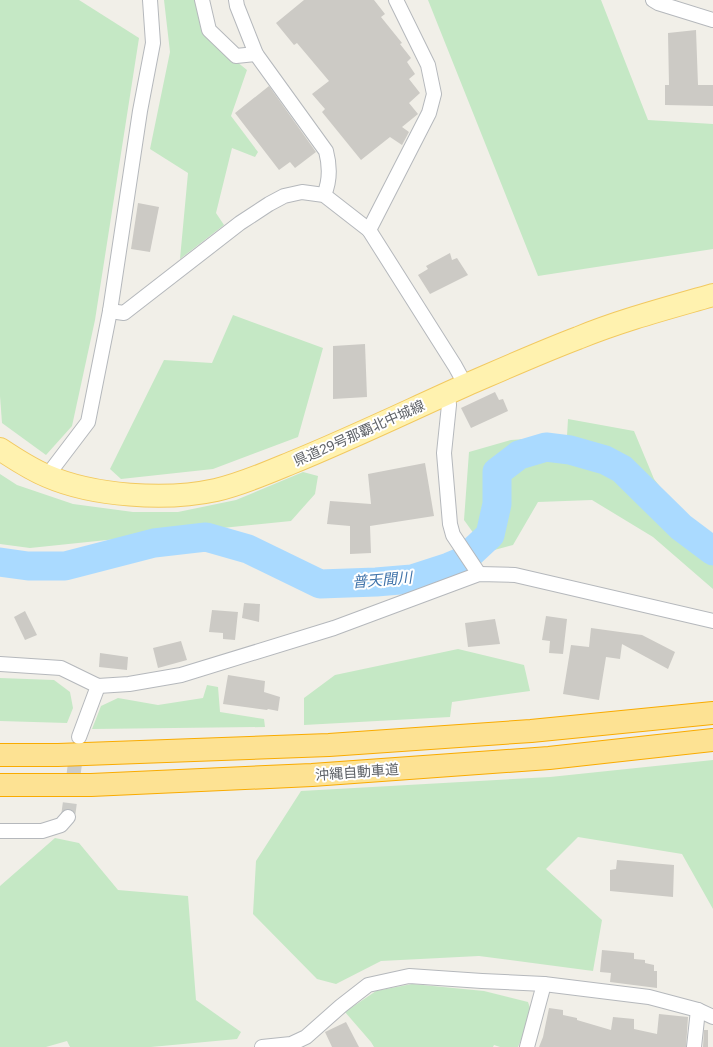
<svg xmlns="http://www.w3.org/2000/svg" width="713" height="1047" font-family="Arial,'Noto Sans JP',sans-serif">
<style>
.green{fill:#c5e8c5}
.lines{fill:none;stroke-linecap:round;stroke-linejoin:round}
.river{stroke:#aadaff;stroke-width:29}
.building{fill:#cccac5}
.street-tunnel{stroke:#ccccc8;stroke-width:14;stroke-dasharray:14 7;stroke-linecap:butt}
.street-casing{stroke:#b5b8bc;stroke-width:16}
.primary-casing{stroke:#f2c960;stroke-width:24}
.highway-casing{stroke:#f9ab00;stroke-width:24}
.street{stroke:#fff;stroke-width:14}
.primary{stroke:#fff2af;stroke-width:22}
.highway{stroke:#fde293;stroke-width:22}
.labels{text-anchor:middle;stroke-width:4;stroke-linejoin:round;paint-order:stroke}
.street-label{font-size:14px;fill:#5f6368;stroke:#fff}
.water-label{font-size:15px;font-style:italic;fill:#4174aa;stroke:#fff}
</style>
<rect width="100%" height="100%" fill="#f1efe8"/>
<g class="green">
<polygon points="0,0 79,0 139,38 95,320 72,426 46,455 2,423 0,396"/>
<polygon points="164,0 196,0 205,36 247,70 231,116 258,152 255,157 232,148 216,213 224,225 180,259 188,173 150,149 170,52"/>
<polygon points="428,0 601,0 648,120 713,124 713,249 538,276"/>
<polygon points="233,315 323,348 298,437 213,469 121,479 110,469 164,360 212,363"/>
<polygon points="568,419 634,431 654,479 713,555 713,589 653,537 592,500 538,502 513,545 487,552 464,520 469,452 511,440 567,436"/>
<polygon points="303,472 318,476 315,494 291,521 30,548 0,544 0,474 17,485 73,504 133,512 178,512 236,500"/>
<polygon points="458,649 524,665 530,691 452,702 450,717 304,725 304,698 335,675"/>
<polygon points="0,678 54,680 70,692 73,708 67,723 0,721"/>
<polygon points="207,685 218,687 220,712 264,719 265,727 92,729 101,706 118,698 158,705 203,698"/>
<polygon points="713,760 713,909 682,854 578,837 546,869 602,920 593,971 479,956 381,961 336,984 317,979 253,914 256,861 301,791 550,777"/>
<polygon points="55,838 79,843 118,890 188,896 196,1000 241,1032 237,1039 151,1047 70,1047 67,1041 46,1047 0,1047 0,886"/>
<polygon points="412,984 484,991 528,1002 532,1014 518,1047 500,1047 494,1045 493,1047 374,1047 371,1042 345,1012 376,991"/>
</g>
<g class="lines">
<polyline class="river" points="0,562 28,566 65,566 154,543 206,537 248,549 320,584 376,582 412,579 449,567 461,562 490,535 497,504 497,472 519,455 546,447 570,450 605,460 622,469 681,527 713,551"/>
</g>
<g class="building">
<polygon points="304,0 374,0 385,14 381,17 402,43 400,44 411,58 407,62 415,74 409,79 420,93 409,103 418,114 402,127 409,132 402,145 390,137 361,160 322,112 325,109 312,94 329,81 297,43 294,45 276,23"/>
<polygon points="696,30 698,85 713,85 713,106 665,105 665,85 669,85 668,33"/>
<polygon points="269,86 316,152 295,168 290,162 279,170 235,113"/>
<polygon points="138,203 159,207 150,252 131,249"/>
<polygon points="450,253 452,260 457,258 468,275 430,294 418,275 428,269 426,266"/>
<polygon points="365,344 367,397 333,399 333,346"/>
<polygon points="495,392 499,400 503,399 508,411 471,428 461,408"/>
<polygon points="425,463 434,516 370,526 371,553 350,554 350,526 327,524 330,501 371,504 368,474"/>
<polygon points="244,603 260,604 259,622 242,618"/>
<polygon points="212,610 238,612 235,640 223,639 223,633 209,632"/>
<polygon points="25,611 37,635 25,640 14,617"/>
<polygon points="546,616 567,619 563,654 549,653 550,641 542,640"/>
<polygon points="495,619 500,644 468,647 465,623"/>
<polygon points="591,628 642,635 675,652 668,669 622,644 620,659 606,657 599,700 563,694 571,645 589,647"/>
<polygon points="181,641 187,660 158,668 153,648"/>
<polygon points="100,653 128,657 127,670 99,667"/>
<polygon points="228,675 265,681 264,692 280,697 278,711 268,709 267,710 223,704"/>
<polygon points="617,860 674,865 673,897 610,891 610,870 616,869"/>
<polygon points="602,950 634,953 634,959 645,960 645,963 654,965 654,971 657,971 657,988 610,982 611,973 600,972"/>
<polygon points="549,1008 563,1010 563,1015 577,1018 577,1020 611,1030 613,1017 634,1019 634,1029 657,1034 659,1014 688,1017 686,1047 539,1047 543,1037"/>
<polygon points="346,1022 359,1047 332,1047 325,1032"/>
<polygon points="704,1030 708,1030 708,1047 703,1047"/>
</g>
<g class="lines">
<polyline class="street-tunnel" points="68,817 77,748"/>
<g class="street-casing">
<g id="street">
<polyline points="202,0 209,30 236,56 256,54"/>
<path d="M236,0L237,6L256,54L326,151C330,166 330,181 324,195"/>
<polyline points="653,0 658,3 713,20"/>
<polyline points="369,230 429,113 434,94 428,65 396,0"/>
<polyline points="110,311 124,313 240,223 269,204 284,196 302,192 324,195 369,230 455,366 466,386"/>
<polyline points="448,394 449,405 444,453 450,524 453,535 479,574"/>
<polyline points="47,476 88,422 110,311 140,111 153,43 150,0"/>
<polyline points="0,664 61,668 98,686 129,684 181,675 334,628 479,574 515,575 713,621"/>
<polyline points="79,737 98,686"/>
<polyline points="0,831 42,831 61,825 68,817"/>
<polyline points="262,1047 291,1044 306,1037 341,1006 368,985 409,976 482,981 544,984 649,997 698,1010 713,1017"/>
<polyline points="527,1047 544,984"/>
<polyline points="694,1047 698,1010"/>
</g>
</g>
<g class="primary-casing">
<path id="primary" d="M0,449C15,459 30,469 47,476C93,496 166,501 216,490C242,484 267,473 291,463C350,439 408,411 466,385C503,369 541,352 578,338C622,320 668,308 713,295"/>
</g>
<g class="highway-casing">
<g id="highway">
<polyline points="0,755 58,755 329,745 531,731 713,713"/>
<polyline points="0,785 91,785 312,775 549,758 713,740"/>
</g>
</g>
<use href="#street" class="street"/>
<use href="#primary" class="primary"/>
<use href="#highway" class="highway"/>
</g>
<g class="labels">
<g class="street-label">
<text transform="translate(359 433) rotate(-24)" y="5">県道29号那覇北中城線</text>
<text transform="translate(357 772) rotate(-4)" y="5">沖縄自動車道</text>
</g>
<g class="water-label">
<text transform="translate(382 580) rotate(-5)" y="5">普天間川</text>
</g>
</g>
</svg>
